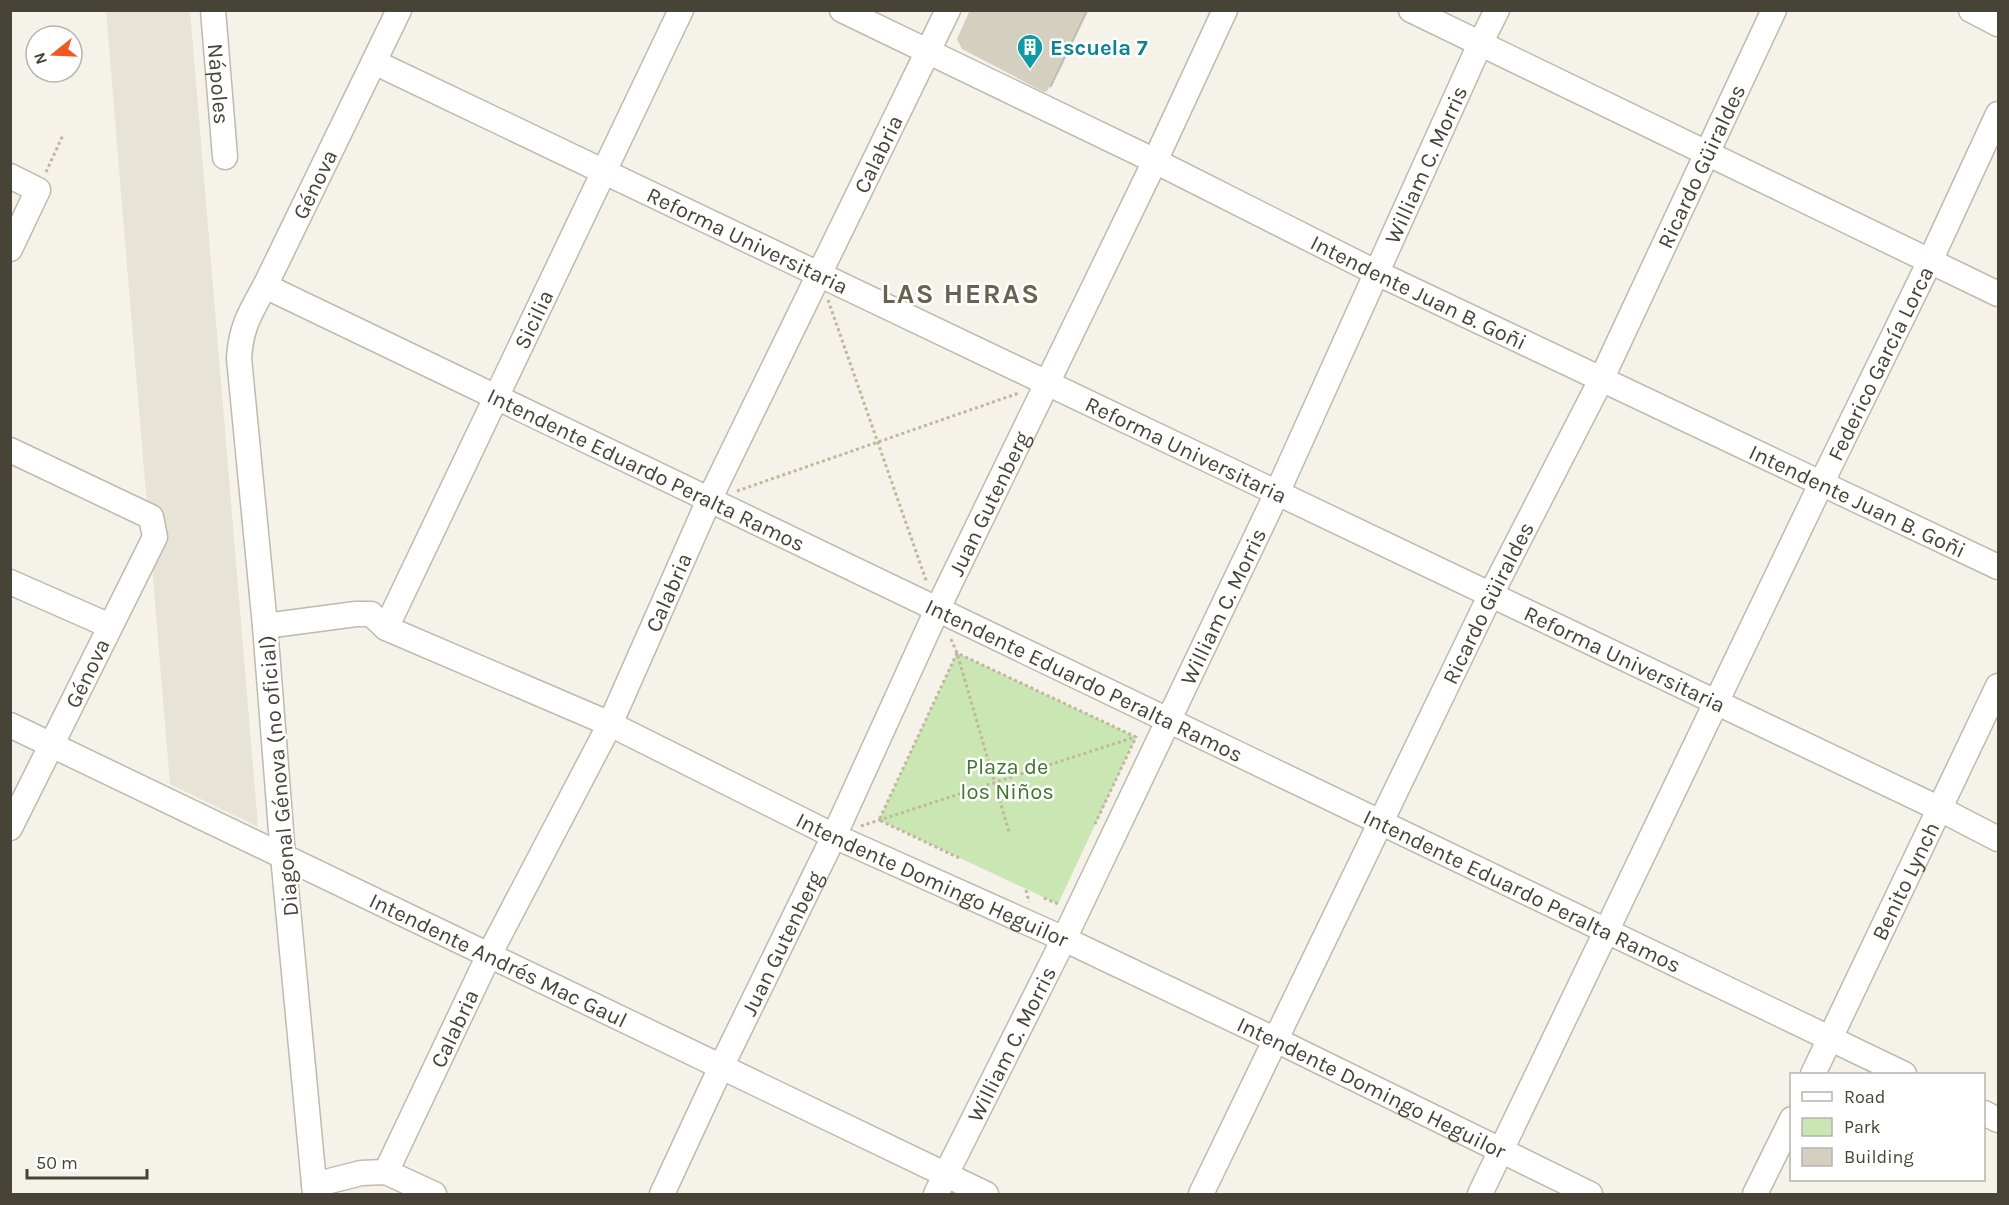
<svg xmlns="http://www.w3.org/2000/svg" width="2009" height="1205" font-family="Karla,sans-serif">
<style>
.residential{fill:#e7e4d7}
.green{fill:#cae6b3}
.building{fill:#d5cfbf;filter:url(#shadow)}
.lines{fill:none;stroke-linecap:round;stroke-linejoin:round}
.minor-casing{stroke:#bfbaac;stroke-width:27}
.path{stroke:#c0b89d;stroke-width:3;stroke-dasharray:3 3;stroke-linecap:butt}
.minor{stroke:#fff;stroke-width:24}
.labels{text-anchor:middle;stroke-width:5;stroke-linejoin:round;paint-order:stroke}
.culture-label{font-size:22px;font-weight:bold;fill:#0d838f;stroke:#fff;text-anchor:start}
.street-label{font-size:22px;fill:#474337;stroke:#fff}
.park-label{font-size:22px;fill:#40772c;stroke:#fff}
.district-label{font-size:28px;font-weight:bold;letter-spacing:1.5px;fill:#69624f;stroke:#fff}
</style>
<defs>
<filter id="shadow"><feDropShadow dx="4.5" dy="-4.5" stdDeviation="0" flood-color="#0004"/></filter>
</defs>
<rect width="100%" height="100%" fill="#f4f2e9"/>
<polygon class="residential" points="106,11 190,11 258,827 170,784"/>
<polygon class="green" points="957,653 1136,737 1058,904 879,820"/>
<polygon class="building" points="970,10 1086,10 1047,91 1044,92 962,49 957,39"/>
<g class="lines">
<g class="minor-casing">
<g id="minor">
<path id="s1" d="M213,10L225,157"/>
<path id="s2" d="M842,10L1155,161L1375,272L1998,567"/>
<polyline points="1411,10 1998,294"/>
<polyline points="1971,10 1998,24"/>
<path id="s3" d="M374,62L1940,809L1998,839"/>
<polyline points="10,176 38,190 10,249"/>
<path id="s4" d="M265,286L1904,1074"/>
<polyline points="10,450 151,517 155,537 10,828"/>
<polyline points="10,582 110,626"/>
<path id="s5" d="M265,626L356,614H371L386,628L610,724L834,836L1064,939L1276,1040L1590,1194"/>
<path id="s6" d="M386,628L681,10"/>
<path id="s7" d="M10,725L986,1194"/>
<path id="s8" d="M1813,1074L1998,686"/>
<polyline points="1984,1113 1998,1120"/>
<path id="s9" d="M386,1172L489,955L610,724L709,500L948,10"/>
<polyline points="314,1185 361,1173 386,1172 434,1194"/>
<path id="s10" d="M315,1194L283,856L265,626L239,358C241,327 250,313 265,286L399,10"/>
<path id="s11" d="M662,1194L721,1067L834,836L937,610L1155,161L1225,10"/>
<path id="s12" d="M936,1194L1064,939L1277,493L1480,44L1497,10"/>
<path id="s13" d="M1201,1194L1491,594L1601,380L1774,10"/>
<path id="s14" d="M1480,1194L1822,482L1930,261L1998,114"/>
<polyline points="1755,1194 1792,1119"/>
</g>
</g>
<g class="path">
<polyline points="46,172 63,135"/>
<polyline points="828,300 927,583"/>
<polyline points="737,491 1019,393"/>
<polyline points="951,639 957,653 1009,832"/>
<polyline points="861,826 1135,737"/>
<polyline points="959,858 879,820 957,653 1136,737 1094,826"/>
<polyline points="1026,890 1029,902"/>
<polyline points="1044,898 1058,904 1058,903"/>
</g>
<use href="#minor" class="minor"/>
</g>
<defs>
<g id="building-pin" transform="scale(1.35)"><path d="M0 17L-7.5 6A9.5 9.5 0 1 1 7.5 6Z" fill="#0f9aa8" stroke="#fff"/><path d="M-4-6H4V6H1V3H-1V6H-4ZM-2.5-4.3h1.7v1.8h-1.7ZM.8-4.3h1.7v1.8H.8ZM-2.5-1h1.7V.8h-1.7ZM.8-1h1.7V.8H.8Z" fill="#fff"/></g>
</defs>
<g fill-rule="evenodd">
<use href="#building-pin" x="1030" y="47"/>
</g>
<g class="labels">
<g class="culture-label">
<text x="1050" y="55">Escuela 7</text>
</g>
<g class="street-label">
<text dy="8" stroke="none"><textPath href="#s1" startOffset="74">Nápoles</textPath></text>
<text dy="8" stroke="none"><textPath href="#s9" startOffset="1131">Calabria</textPath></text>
<text dy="8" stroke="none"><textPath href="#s12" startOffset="1140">William C. Morris</textPath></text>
<text dy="8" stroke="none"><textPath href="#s13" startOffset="1143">Ricardo Güiraldes</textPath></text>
<text dy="8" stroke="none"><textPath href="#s10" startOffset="1030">Génova</textPath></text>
<text dy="8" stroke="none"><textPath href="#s3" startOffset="414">Reforma Universitaria</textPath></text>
<text dy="8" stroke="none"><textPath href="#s2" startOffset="642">Intendente Juan B. Goñi</textPath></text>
<text dy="8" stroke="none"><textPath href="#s6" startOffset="342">Sicilia</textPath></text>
<text dy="8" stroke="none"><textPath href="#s14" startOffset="922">Federico García Lorca</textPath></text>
<text dy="8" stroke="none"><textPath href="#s3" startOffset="900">Reforma Universitaria</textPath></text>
<text dy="8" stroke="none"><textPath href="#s4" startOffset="423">Intendente Eduardo Peralta Ramos</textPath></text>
<text dy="8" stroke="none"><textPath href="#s2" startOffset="1128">Intendente Juan B. Goñi</textPath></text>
<text dy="8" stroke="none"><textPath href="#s11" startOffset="764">Juan Gutenberg</textPath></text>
<text dy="8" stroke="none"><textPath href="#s9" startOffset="645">Calabria</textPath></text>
<text dy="8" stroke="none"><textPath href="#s13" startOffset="657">Ricardo Güiraldes</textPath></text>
<text dy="8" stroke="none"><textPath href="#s12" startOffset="654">William C. Morris</textPath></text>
<text dy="8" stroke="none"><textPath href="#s3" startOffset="1386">Reforma Universitaria</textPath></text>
<text transform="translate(87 673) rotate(-64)" y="8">Génova</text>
<text dy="8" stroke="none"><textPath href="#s4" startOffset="909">Intendente Eduardo Peralta Ramos</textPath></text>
<text transform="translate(278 776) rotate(-95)" y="8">Diagonal Génova (no oficial)</text>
<text dy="8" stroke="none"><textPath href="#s5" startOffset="729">Intendente Domingo Heguilor</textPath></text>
<text dy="8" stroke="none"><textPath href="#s8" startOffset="214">Benito Lynch</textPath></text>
<text dy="8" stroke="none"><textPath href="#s4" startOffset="1395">Intendente Eduardo Peralta Ramos</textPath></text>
<text dy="8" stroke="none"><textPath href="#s11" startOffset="278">Juan Gutenberg</textPath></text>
<text dy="8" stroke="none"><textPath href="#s7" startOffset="542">Intendente Andrés Mac Gaul</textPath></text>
<text dy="8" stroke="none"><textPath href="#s9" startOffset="159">Calabria</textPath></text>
<text dy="8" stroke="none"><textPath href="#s12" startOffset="168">William C. Morris</textPath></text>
<text dy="8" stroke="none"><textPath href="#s5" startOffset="1215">Intendente Domingo Heguilor</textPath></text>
</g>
<g class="park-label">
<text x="1007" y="774">Plaza de<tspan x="1007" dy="25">los Niños</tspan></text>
</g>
<g class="district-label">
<text x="961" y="303">LAS HERAS</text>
</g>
</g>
<rect width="2009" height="1205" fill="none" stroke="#474337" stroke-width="24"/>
<rect x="1790" y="1073" width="195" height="108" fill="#ffffff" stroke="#b5b4af" stroke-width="1.5"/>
<rect x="1802" y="1092" width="30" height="9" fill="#ffffff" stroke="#b5b4af" stroke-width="1.5"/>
<text x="1844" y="1103" font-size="18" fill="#474337">Road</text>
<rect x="1802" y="1118" width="30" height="18" fill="#cae6b3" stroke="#b5b4af" stroke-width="1.5"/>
<text x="1844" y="1133" font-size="18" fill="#474337">Park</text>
<rect x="1802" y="1148" width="30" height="18" fill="#d5cfbf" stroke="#b5b4af" stroke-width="1.5"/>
<text x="1844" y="1163" font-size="18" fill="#474337">Building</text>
<g transform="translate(54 54) rotate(252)"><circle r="28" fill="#ffffff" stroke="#b5b4af" stroke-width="1.5"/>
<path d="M0-4.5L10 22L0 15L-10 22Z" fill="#f15822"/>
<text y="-9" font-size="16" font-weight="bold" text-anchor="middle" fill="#474337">N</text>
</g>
<path d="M27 1169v9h120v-9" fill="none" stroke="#474337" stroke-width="3"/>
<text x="36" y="1169" font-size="18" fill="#474337" stroke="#ffffff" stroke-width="4.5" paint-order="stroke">50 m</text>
</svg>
